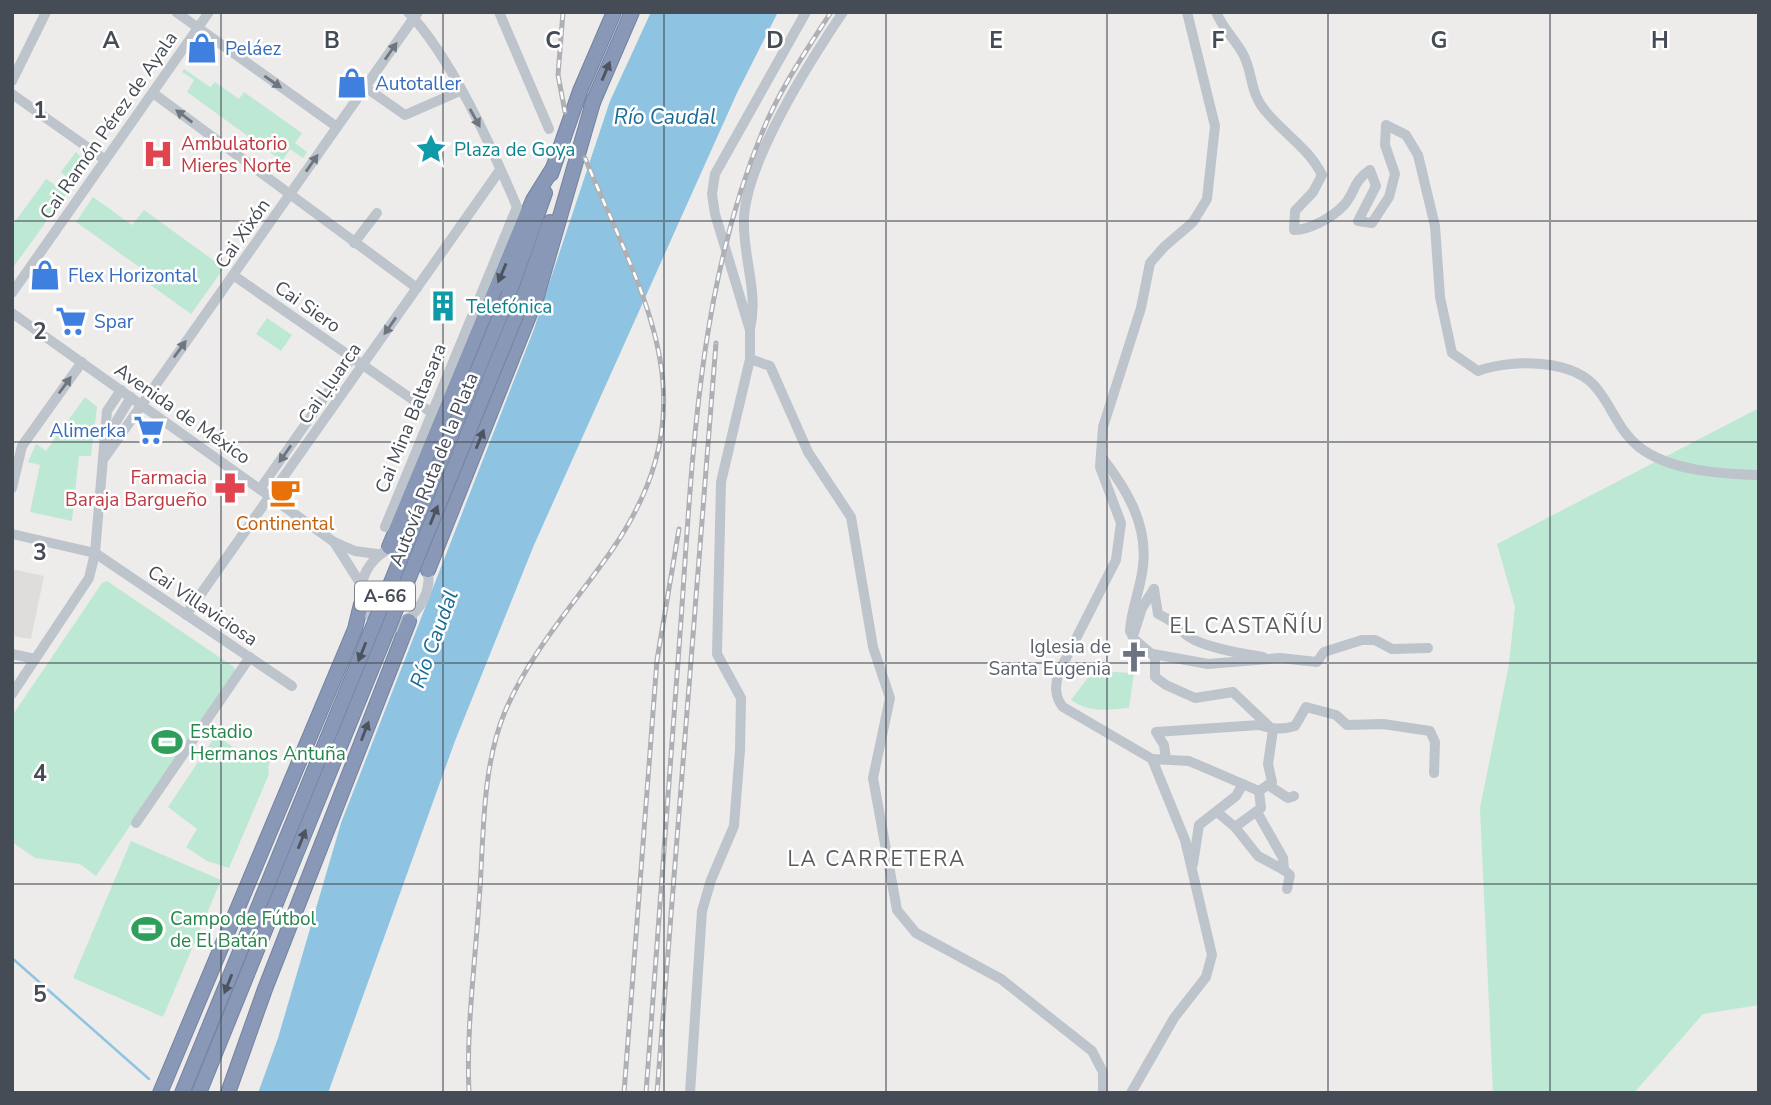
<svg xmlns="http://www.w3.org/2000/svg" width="1771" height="1105" font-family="'Nunito Sans',sans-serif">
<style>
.education{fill:#dfdddc}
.green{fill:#bde8d4}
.water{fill:#8ec4e1}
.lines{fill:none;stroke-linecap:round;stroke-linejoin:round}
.stream{stroke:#8ec4e1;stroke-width:2.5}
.highway-casing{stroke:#7383a1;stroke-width:16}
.minor{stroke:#bec4cc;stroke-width:10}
.highway{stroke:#8898b6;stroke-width:14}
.rail-casing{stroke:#aeb0b5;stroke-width:5}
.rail{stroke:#fff;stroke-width:2.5;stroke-dasharray:8;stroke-linecap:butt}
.highway-bridge-casing{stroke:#7383a1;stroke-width:16;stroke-linecap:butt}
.highway-bridge{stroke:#8898b6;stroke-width:14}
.oneway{fill:#70767f}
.oneway2{fill:#4d5460}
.grid{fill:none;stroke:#464c56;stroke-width:2;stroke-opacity:0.55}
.labels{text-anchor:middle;stroke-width:5;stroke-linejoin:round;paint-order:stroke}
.shield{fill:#fff;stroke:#7e8289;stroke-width:2}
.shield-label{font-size:18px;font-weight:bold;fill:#464c56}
.shop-label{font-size:19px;fill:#366cbe;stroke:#fff;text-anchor:start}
.street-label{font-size:19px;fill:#464c56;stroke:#fff}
.health-label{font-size:19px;fill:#be3a42;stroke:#fff;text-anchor:start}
.culture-label{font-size:19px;fill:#0d838f;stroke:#fff;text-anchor:start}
.food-label{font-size:19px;fill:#c56008;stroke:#fff}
.worship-label{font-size:19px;fill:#5b616d;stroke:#fff;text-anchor:end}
.leisure-label{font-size:19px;fill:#27864d;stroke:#fff;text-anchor:start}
.water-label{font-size:21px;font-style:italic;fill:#1a6a95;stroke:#fff}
.neighbourhood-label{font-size:21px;letter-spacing:2px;fill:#595b5f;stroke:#fff}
.grid-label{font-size:23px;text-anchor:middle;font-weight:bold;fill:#464c56;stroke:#fff;stroke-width:5;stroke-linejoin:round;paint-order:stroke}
</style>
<rect width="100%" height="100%" fill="#eeeceb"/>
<polygon class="education" points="12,569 44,576 31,639 12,636"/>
<g class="green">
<polygon points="184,69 210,87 215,82 239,99 244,92 302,133 295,143 307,152 303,158 290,149 282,161 187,92 194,80 182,72"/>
<polygon points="76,152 87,165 12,269 12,226 46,179 61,189 68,178 61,172"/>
<polygon points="93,197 132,225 144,210 224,268 191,314 145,281 149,274 76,222"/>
<polygon points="267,318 292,335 281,351 256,334"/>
<polygon points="85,397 97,407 91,456 79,456 72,521 30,512 40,465 28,462 36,444 46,451"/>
<polygon points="1759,408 1759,1005 1703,1014 1634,1093 1493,1093 1480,808 1509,664 1515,607 1497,544"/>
<polygon points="107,581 234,667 235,671 96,876 80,864 35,858 12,842 12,716 102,583"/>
<path d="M1099,663L1113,672L1134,673L1129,708C1107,710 1090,713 1071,700Z"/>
<polygon points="216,735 247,757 253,749 271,760 268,767 269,774 229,868 207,861 186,847 197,829 168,807"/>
<polygon points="131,841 221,880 163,1017 73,978"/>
</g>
<polygon class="water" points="651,12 778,12 737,93 534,545 455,741 328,1093 258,1093 278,1038 341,823 534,329 610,101"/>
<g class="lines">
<polyline class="stream" points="12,958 149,1079"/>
<g class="highway-casing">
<g id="highway">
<polyline points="591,107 632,12"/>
<polyline points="551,174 580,91 614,12"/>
<polyline points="509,294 545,193"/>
<polyline points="524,296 550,222"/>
<polyline points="389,547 533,200 553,168"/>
<polyline points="428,570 537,296 594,99"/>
<polyline points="160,1093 355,629 361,604"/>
<polyline points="182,1093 262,898"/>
<polyline points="199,1093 276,903"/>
<polyline points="228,1093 265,989 409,621"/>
</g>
</g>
<g class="minor">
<polyline points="176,12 337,127"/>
<polyline points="499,12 549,129"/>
<path d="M1216,12C1223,29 1235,39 1243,54C1254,74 1248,92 1268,114C1287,136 1309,149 1322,175L1313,192L1295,211L1294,230C1310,230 1333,217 1344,205C1356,192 1352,182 1370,170L1376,186L1358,221L1372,223L1389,197L1395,174L1385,145L1386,125L1406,135L1418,155L1435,226L1440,297L1452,353L1478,371C1511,359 1575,358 1598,390C1613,409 1619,431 1639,447C1670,471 1721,474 1759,475"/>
<polyline points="12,81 46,12"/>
<polyline points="365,87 405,115 460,91"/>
<polyline points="153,93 417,288"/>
<polyline points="12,94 104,159"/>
<polyline points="354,243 377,213"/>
<polyline points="233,275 432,413"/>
<polyline points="12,293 209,12"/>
<polyline points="12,313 334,542 355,551 377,554"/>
<path d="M750,329C759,291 742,256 744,218C747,160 810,61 843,12"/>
<polyline points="750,359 770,366 808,452 851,517 873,647 890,698 873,778 897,910 916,933 1001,979 1092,1051 1103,1072 1103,1093"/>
<polyline points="108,443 110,432 131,397"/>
<path d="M1101,456C1126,488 1148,524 1143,566C1141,588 1131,609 1130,631L1134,639L1155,657V677L1166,685L1195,698L1233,692L1273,730L1268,764L1272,782L1259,791L1189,761L1152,759"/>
<polyline points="105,457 418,12"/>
<polyline points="12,488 22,446 82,362"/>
<polyline points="260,489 352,358"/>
<path d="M385,527L517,207C492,148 452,58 408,12"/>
<polyline points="12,534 95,553 292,686"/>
<polyline points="334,542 362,586"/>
<path d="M403,545C446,562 429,612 394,628C341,617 358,551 403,545Z"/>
<path d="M1154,589L1158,614C1171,620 1175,624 1184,633C1198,647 1244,654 1263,657"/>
<polyline points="186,615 500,170"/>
<polyline points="1134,633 1142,608 1154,589"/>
<polyline points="12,654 35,659"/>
<polyline points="1153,654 1208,664 1280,658 1317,662 1324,652 1362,640 1375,640 1392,649 1428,648"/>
<polyline points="12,694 89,578 95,553 107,411 121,390"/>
<path d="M1166,759L1164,745L1156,732L1259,725C1272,729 1282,730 1295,726L1306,707L1336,715L1347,725L1383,724L1430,731L1435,742L1434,773"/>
<polyline points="1268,785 1288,798 1294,796"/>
<polyline points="1217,812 1235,827 1261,808 1259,791"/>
<polyline points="136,823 250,657"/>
<polyline points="1235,827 1258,856 1284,870 1283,858 1257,812"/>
<polyline points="1193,864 1199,825 1236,796 1243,784"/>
<polyline points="1284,870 1290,875 1287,889"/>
<polyline points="690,1093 702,911 711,880 734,826 740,750 741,698 717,654 721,482 750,359 750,330 715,214 712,194 715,174 806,12"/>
<path d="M1131,1093L1174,1018L1206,977L1212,955L1185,840L1152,759L1063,707C1054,696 1055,685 1059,672L1116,560L1121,523L1100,467L1103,427L1141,308L1150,263L1164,247L1193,222L1207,199L1215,126L1187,12"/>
</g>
<use href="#highway" class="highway"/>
<g class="rail-casing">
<g id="rail">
<polyline points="563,12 558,75 565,112"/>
<path d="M469,1093C466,1030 475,965 479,902C484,841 481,771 504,714C529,653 575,603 612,550C713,403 645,303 585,158"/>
<polyline points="624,1093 657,660 679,529"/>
<path d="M646,1093C657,945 668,796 679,648C692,475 695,295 762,133C779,90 806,51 831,12"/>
<polyline points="657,1093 716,343"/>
</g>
</g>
<use href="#rail" class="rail"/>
<g class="highway-bridge-casing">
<g id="highway-bridge">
<polyline points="262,898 509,294"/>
<polyline points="276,903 524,296"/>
</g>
</g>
<use href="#highway-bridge" class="highway-bridge"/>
</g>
<defs><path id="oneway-solid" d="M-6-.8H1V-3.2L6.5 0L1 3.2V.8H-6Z" transform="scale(1.75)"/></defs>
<g class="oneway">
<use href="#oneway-solid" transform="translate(391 51) rotate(-55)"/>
<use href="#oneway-solid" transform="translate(273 82) rotate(35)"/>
<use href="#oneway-solid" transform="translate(184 116) rotate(-143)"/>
<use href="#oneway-solid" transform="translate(475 118) rotate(61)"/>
<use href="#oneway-solid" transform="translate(312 163) rotate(-55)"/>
<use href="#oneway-solid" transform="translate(390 326) rotate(125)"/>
<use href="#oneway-solid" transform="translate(180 349) rotate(-54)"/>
<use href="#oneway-solid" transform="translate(65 385) rotate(-54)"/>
<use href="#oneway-solid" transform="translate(285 454) rotate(125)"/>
</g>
<g class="oneway2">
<use href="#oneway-solid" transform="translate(606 71) rotate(-67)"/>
<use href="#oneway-solid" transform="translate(502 273) rotate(113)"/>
<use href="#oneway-solid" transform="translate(480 439) rotate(-68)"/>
<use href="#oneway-solid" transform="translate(434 515) rotate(-68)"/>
<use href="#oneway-solid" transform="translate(362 652) rotate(112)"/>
<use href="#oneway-solid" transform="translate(365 731) rotate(-69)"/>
<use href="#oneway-solid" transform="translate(302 839) rotate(-68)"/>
<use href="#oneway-solid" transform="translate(228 984) rotate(112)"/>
</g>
<path class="grid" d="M221,12V1093M443,12V1093M664,12V1093M886,12V1093M1107,12V1093M1328,12V1093M1550,12V1093M12,221H1759M12,442H1759M12,663H1759M12,884H1759"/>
<defs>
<g id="shop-bare" transform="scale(2.415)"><path d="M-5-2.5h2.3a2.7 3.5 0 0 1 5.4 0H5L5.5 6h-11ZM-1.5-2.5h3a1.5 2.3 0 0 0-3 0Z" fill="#3f7fe0" stroke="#fff" stroke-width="2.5" paint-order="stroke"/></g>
<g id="sight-bare" transform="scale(2.415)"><path d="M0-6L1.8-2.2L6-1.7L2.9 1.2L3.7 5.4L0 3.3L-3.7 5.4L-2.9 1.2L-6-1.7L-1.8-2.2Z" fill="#0f9aa8" stroke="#fff" stroke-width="2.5" paint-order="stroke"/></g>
<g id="hospital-bare" transform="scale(2.415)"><path d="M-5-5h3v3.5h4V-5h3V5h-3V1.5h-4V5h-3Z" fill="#e0444e" stroke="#fff" stroke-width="2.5" paint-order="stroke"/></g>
<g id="building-bare" transform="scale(2.415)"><path d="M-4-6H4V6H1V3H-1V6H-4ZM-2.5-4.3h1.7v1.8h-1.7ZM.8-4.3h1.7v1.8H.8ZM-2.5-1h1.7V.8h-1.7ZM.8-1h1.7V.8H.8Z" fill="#0f9aa8" stroke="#fff" stroke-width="2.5" paint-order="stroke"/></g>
<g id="supermarket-bare" transform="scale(2.415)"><path d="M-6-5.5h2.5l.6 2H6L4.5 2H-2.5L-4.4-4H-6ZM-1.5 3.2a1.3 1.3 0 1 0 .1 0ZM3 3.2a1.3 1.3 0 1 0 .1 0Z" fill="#3f7fe0" stroke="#fff" stroke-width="2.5" paint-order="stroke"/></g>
<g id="pharmacy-bare" transform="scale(2.415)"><path d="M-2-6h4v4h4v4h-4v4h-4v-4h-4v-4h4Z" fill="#e0444e" stroke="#fff" stroke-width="2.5" paint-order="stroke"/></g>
<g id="cafe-bare" transform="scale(2.415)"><path d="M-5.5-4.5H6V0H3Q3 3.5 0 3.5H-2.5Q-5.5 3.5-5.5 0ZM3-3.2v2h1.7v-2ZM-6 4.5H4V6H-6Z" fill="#e8710a" stroke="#fff" stroke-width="2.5" paint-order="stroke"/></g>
<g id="church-bare" transform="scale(2.415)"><path d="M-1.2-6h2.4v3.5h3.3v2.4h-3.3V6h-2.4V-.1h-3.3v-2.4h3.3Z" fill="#6b7280" stroke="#fff" stroke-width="2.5" paint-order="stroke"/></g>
<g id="stadium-bare" transform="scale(2.415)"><path d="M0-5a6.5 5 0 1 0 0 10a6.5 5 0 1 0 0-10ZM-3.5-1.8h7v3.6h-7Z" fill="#2e9e5b" stroke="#fff" stroke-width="2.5" paint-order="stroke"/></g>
</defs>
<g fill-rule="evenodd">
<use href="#shop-bare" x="202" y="48"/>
<use href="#shop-bare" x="352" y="83"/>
<use href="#sight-bare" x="431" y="149"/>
<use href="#hospital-bare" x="158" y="154"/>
<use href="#shop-bare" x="45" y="275"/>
<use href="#building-bare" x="443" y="306"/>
<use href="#supermarket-bare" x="71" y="321"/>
<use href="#supermarket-bare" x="149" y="430"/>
<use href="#pharmacy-bare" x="230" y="488"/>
<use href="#cafe-bare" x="285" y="492"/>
<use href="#church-bare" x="1134" y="657"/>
<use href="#stadium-bare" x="167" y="742"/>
<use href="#stadium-bare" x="147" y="929"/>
</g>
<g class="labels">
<rect class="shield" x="355" y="581.5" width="60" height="29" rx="5"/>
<g class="shield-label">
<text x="385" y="602">A-66</text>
</g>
<g class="shop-label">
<text x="225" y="55">Peláez</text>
<text x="375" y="90">Autotaller</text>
<text x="68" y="282">Flex Horizontal</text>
<text x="94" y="328">Spar</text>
<text x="126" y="437" text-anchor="end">Alimerka</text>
</g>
<g class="street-label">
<text transform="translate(108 125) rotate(-55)" y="7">Cai Ramón Pérez de Ayala</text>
<text transform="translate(242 233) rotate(-55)" y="7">Cai Xixón</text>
<text transform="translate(308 306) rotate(35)" y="7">Cai Siero</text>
<text transform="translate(329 383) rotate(-55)" y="7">Cai Ḷḷuarca</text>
<text transform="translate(183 413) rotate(35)" y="7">Avenida de México</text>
<text transform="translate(410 418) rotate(-68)" y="7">Cai Mina Baltasara</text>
<text transform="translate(433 469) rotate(-68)" y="7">Autovía Ruta de la Plata</text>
<text transform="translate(203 605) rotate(34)" y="7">Cai Villaviciosa</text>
</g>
<g class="health-label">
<text x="181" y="150">Ambulatorio<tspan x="181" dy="22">Mieres Norte</tspan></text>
<text x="207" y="484" text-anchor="end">Farmacia<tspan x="207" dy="22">Baraja Bargueño</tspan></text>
</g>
<g class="culture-label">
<text x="454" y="156">Plaza de Goya</text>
<text x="466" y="313">Telefónica</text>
</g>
<g class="food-label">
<text x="285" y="530">Continental</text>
</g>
<g class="worship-label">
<text x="1111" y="653">Iglesia de<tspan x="1111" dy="22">Santa Eugenia</tspan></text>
</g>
<g class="leisure-label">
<text x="190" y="738">Estadio<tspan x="190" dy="22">Hermanos Antuña</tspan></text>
<text x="170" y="925">Campo de Fútbol<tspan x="170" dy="22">de El Batán</tspan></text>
</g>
<g class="water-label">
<text x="665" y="124">Río Caudal</text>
<text transform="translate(434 639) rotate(-70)" y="7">Río Caudal</text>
</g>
<g class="neighbourhood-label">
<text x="1247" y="633">EL CASTAÑÍU</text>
<text x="877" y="866">LA CARRETERA</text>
</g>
</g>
<g class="grid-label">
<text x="111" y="48">A</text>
<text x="332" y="48">B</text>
<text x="553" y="48">C</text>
<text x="775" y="48">D</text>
<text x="996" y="48">E</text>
<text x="1218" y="48">F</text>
<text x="1439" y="48">G</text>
<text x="1660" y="48">H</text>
<text x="40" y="118">1</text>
<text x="40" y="339">2</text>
<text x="40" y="560">3</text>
<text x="40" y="781">4</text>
<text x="40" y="1002">5</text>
</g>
<rect width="1771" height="1105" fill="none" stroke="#464c56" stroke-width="28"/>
</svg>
